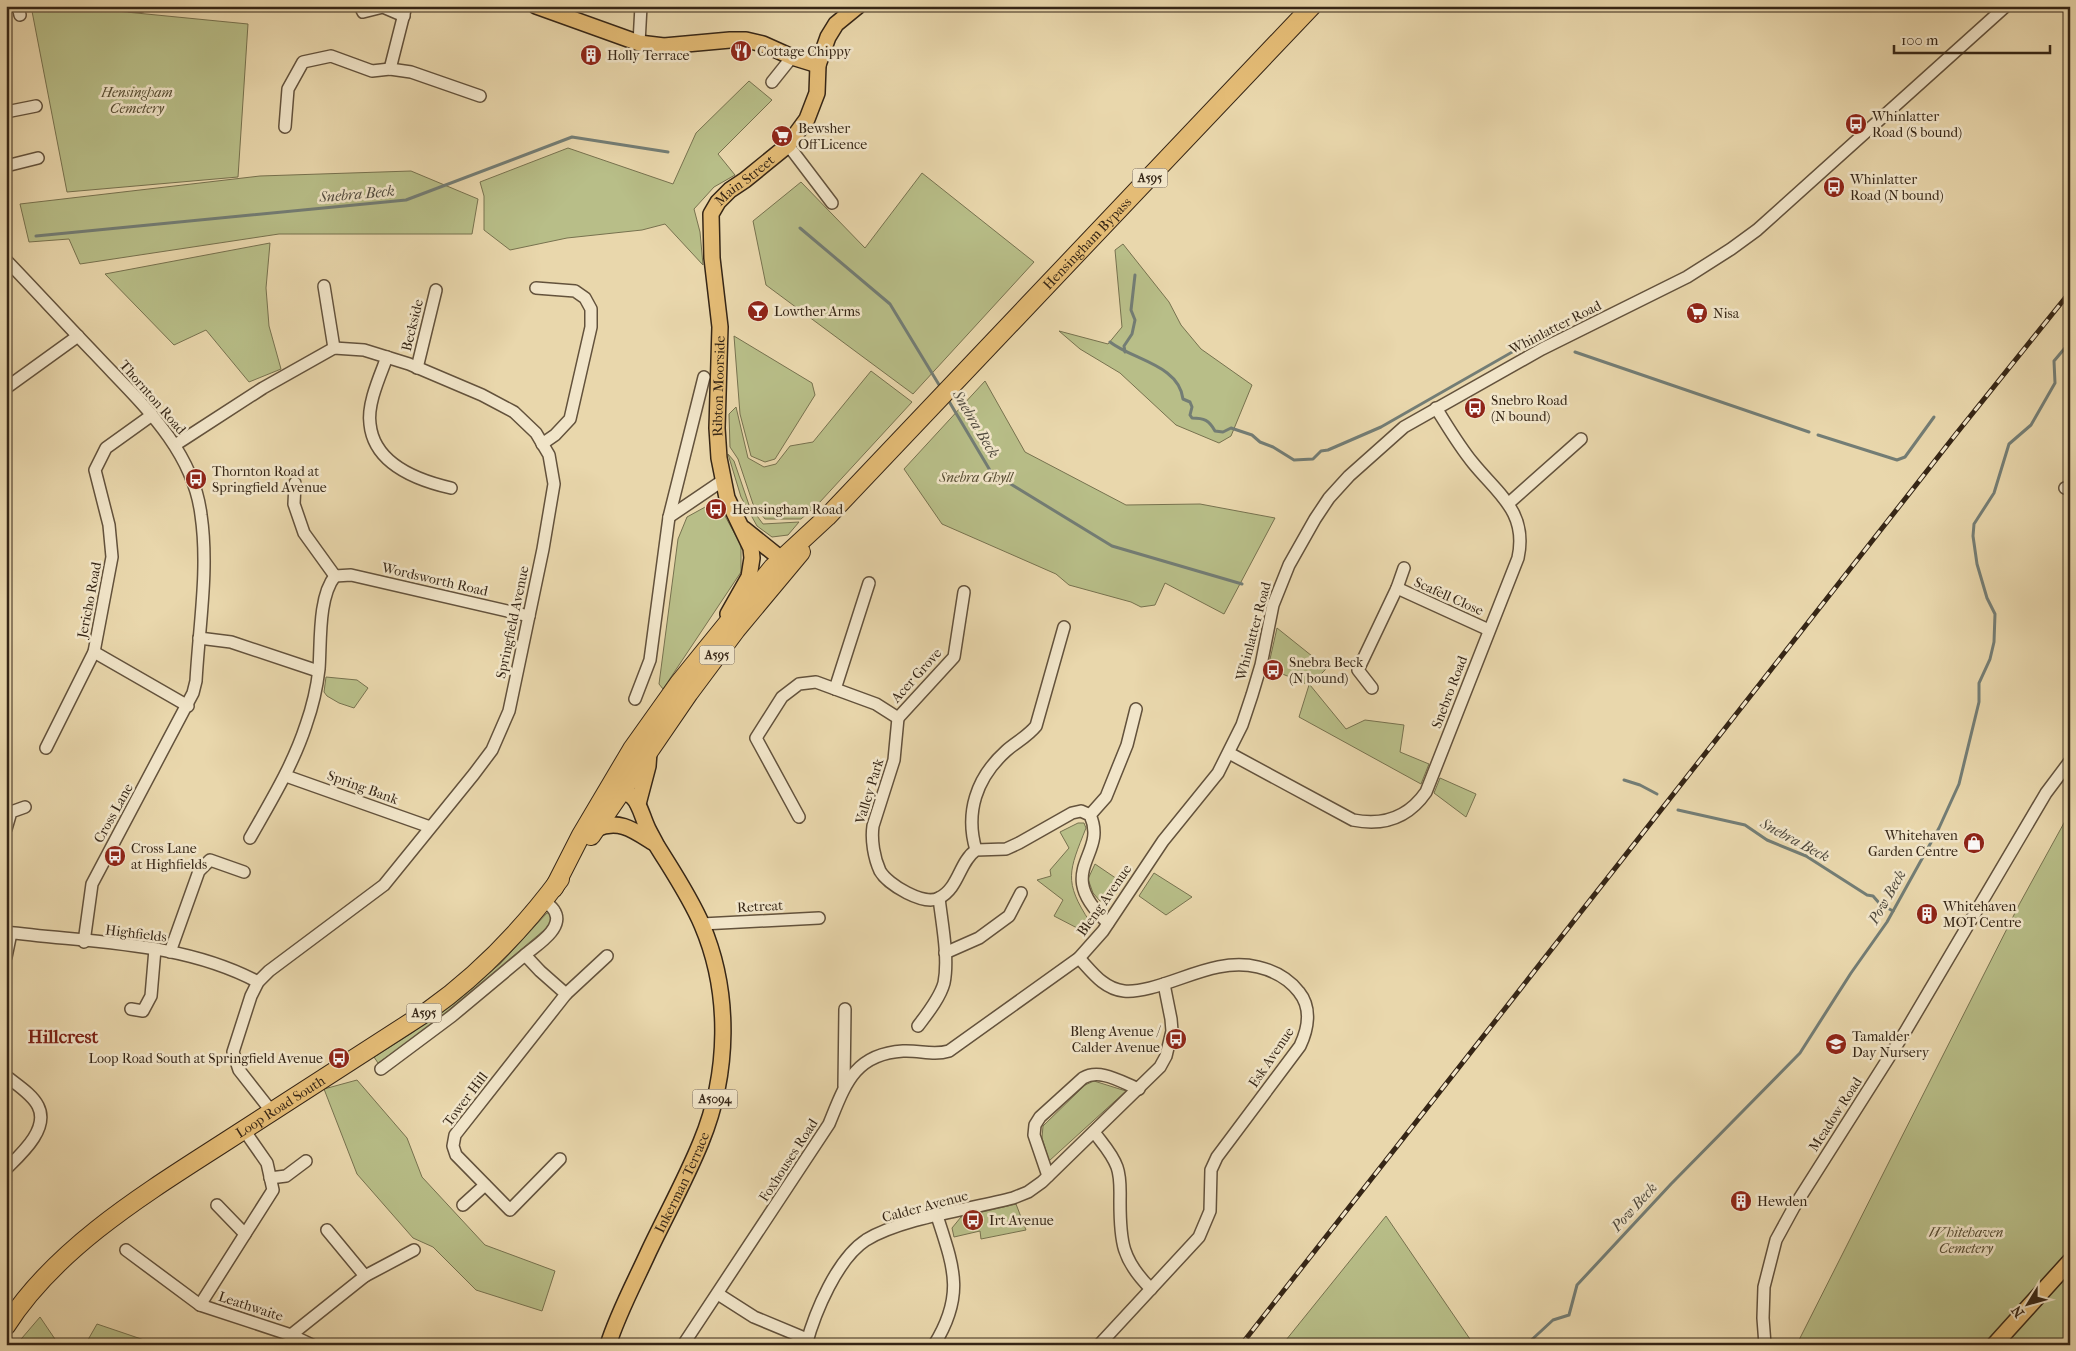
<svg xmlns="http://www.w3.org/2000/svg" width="2076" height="1351" font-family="'IM FELL French Canon',serif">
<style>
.green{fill:#b8be88;stroke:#77724f}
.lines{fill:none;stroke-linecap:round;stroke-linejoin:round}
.stream{stroke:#737d75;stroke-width:3}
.minor-casing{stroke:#63523c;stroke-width:14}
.major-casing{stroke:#362616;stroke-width:18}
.highway-casing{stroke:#362616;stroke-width:20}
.minor{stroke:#f1e5c9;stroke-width:11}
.major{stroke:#e4bc76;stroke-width:15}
.highway{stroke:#e4bc76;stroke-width:18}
.rail-casing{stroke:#362616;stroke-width:5}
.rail{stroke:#f1e5c9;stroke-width:3;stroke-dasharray:9;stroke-linecap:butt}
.labels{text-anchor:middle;stroke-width:5;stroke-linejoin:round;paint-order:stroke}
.shield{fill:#f1e5c9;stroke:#6e5f4c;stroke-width:1}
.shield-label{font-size:12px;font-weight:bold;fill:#362616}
.poi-label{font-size:14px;fill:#362616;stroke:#f1e5c9;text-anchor:start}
.park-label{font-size:14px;font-style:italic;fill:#564c32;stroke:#f1e5c9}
.street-label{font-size:14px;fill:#362616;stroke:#f1e5c9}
.water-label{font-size:15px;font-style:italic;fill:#504a3e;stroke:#f1e5c9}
.district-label{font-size:19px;font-weight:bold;fill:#7a1f14;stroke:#f1e5c9}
</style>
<rect width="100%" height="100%" fill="#e9d7ac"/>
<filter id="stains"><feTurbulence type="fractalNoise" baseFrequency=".004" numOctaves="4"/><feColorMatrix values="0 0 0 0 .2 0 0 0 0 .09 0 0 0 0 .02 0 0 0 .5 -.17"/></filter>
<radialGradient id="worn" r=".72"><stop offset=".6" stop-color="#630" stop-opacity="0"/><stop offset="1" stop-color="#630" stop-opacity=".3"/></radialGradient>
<g class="green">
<polygon points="31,6 65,6 248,24 238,177 67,192"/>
<polygon points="749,81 772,100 718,154 735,175 714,187 694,209 700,232 703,265 665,224 642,230 567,238 510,250 484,230 484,196 480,182 568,148 673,184 696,133"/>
<polygon points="411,171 478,199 472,234 279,234 80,264 69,239 29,242 20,204 260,176"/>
<polygon points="922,173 1034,262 913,394 766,285 753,221 801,182 865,248"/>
<polygon points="270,243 266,288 269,326 281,369 249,382 206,330 174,345 105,274"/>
<polygon points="1123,244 1169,302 1181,325 1201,349 1252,385 1231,436 1219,443 1176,425 1120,373 1080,349 1059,331 1108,344 1122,327 1115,250"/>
<polygon points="734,336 812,383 815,395 775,459 765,462 751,456 740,414"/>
<polygon points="871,371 912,402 819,503 801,519 765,519 753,504 738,459 730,447 729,414 736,407 748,458 764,467 776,464 790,446 813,442"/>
<polygon points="985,381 1025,452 1126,505 1200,504 1275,518 1224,614 1165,583 1155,605 1141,607 1131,602 1069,585 1056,574 942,524 904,469"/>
<polygon points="728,454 734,461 749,505 763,524 799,522 788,535 772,537 757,526 741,497"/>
<polygon points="707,506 720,507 741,545 741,572 663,689 659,684 678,539 687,517"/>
<polygon points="1277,628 1327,668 1310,685 1346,729 1365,720 1404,725 1400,752 1429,764 1421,784 1299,717 1309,685 1268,668"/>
<polygon points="326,677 357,680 368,688 354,708 339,703 327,696 324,692"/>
<polygon points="1440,778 1476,794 1466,817 1434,793"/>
<polygon points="2070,812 2070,1345 1806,1345 1799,1340 2020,903"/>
<path d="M1078,823H1084L1086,828C1069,871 1063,881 1090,922L1081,930L1054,916L1063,900L1037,880L1051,876L1050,870L1069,848L1060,832Z"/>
<polygon points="1095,864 1120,881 1108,899 1100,901 1093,893 1088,879"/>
<polygon points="1154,873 1192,897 1166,915 1139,896"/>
<polygon points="547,913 551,913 554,921 549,926 421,1033 378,1063 374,1057 412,1033 500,964"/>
<polygon points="357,1080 407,1138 422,1177 485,1245 555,1271 542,1311 476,1290 433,1247 413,1238 357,1174 324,1089"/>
<polygon points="1094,1081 1126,1091 1049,1161 1042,1138 1043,1126 1085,1085"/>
<polygon points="1016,1204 1026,1230 981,1239 980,1231 954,1237 952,1228 961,1217"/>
<polygon points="1386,1216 1474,1345 1282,1345"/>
<polygon points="40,1317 59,1345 16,1345"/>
<polygon points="97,1324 159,1345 85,1345"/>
</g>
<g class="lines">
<g class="stream">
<polyline points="800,228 890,304 941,388"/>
<polyline points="36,236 406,200 572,137 668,152"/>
<path d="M1110,342C1133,360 1179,365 1183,399L1190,402L1192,407L1190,415L1192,418C1204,418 1209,420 1215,431L1223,432L1231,428L1252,435L1260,442L1273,447L1294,460L1313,459L1321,451L1328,450L1381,427L1542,335L1544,336"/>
<polyline points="1125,352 1124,346 1132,334 1135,320 1131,310 1135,275"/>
<polyline points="1575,352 1809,432"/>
<polyline points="947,398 991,472 1112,546 1242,584"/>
<polyline points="1818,435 1897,460 1905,457 1934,417"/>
<polyline points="1624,780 1640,785 1657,794"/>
<polyline points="1678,810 1745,825 1767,840 1806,856 1867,895 1873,896 1880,904 1893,911"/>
<polyline points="1526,1345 1553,1320 1569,1315 1577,1285 1671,1184 1800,1053 1851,973 1887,922 1939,828 1959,784 1979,702 1979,683 1990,659 1994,642 1995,614 1987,598 1977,564 1973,536 1974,524 1994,493 2009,444 2031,425 2055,383 2054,361 2070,342"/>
</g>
<g class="minor-casing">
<g id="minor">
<polyline points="18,6 20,15"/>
<polyline points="131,6 141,6"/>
<polyline points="360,6 363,12 383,7 404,16"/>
<polyline points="639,43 641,6"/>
<polyline points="390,69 406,6"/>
<polyline points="772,82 792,57"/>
<polyline points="6,112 36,106"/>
<polyline points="285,127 288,89 303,62 331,56 372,71 390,69 411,72 480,96"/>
<polyline points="788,145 832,203"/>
<polyline points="6,166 38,158"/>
<path d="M6,260C36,291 65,323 95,354C138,400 193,448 201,515C209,569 199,626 196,681L193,693L92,884L84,942"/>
<polyline points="324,286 334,348"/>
<polyline points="536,288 575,291 585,298 591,309 591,327 570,419 555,435 542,444"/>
<path d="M387,357C380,376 367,404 370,424C374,464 416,480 451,488"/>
<polyline points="417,368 436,290"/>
<polyline points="6,388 78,336"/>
<polyline points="175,445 263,388 334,348 364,350 409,364 482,395 514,412 536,433 549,455 554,484 543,549 509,711 492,750 474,774 384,885 269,971 258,982 251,996 233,1052 239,1070 272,1112"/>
<polyline points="295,483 294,504 304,533 335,576"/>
<polyline points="2065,488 2070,490"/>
<polyline points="1509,503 1581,439"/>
<polyline points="669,517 722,481"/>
<polyline points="335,576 351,575 529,616"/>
<polyline points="1397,588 1489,630"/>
<polyline points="199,638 231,642 318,671"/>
<polyline points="94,652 188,706"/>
<polyline points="1372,688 1358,670 1397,588 1404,568"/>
<polyline points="835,689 869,583"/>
<polyline points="635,699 650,660 669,517 704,377"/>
<polyline points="898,718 954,657 964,592"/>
<polyline points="46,748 94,652 112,557 109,525 95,470 106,448 152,415"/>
<path d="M1229,753L1353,820C1383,826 1408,818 1426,792L1518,558C1528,512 1498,494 1473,463C1459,446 1448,427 1436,408"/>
<polyline points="286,776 430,827"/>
<polyline points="1090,815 1106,797 1127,745 1136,709"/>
<path d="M799,817L756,738L782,697L799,684L816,682L876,704L898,718L894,760L873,826C871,840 874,858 880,871C888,885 924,906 939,898C959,888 959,862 976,850L1006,849L1019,843L1072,813L1081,811L1090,815C1109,856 1051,870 1108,923"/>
<polyline points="6,829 11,812 25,807"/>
<path d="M250,838C271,801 293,765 306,725C312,708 317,687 319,669C321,642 318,597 335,576"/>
<path d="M976,850C965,813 976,778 1006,751C1016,742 1027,737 1036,726L1064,627"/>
<polyline points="702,924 819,918"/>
<path d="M6,932C91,943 181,941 258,982"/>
<polyline points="170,952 199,871 210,860 244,872"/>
<polyline points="945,953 979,938 1009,916 1021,893"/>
<path d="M525,955C535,946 564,929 555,912C553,907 548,904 544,901"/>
<polyline points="6,957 11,933"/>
<path d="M1079,958C1092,972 1104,989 1124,991C1133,992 1142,990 1150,988C1186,979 1220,958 1258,967C1275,971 1289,979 1299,992C1312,1008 1308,1029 1300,1046L1217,1157L1211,1170L1210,1211L1199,1237L1099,1345"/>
<polyline points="566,994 607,956"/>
<polyline points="131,1009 143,1011 151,996 155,949"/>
<path d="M918,1026C927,1014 940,998 944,983C949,958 942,924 939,898"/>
<polyline points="381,1069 452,1016 525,955 540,971 566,994 455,1135 453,1146 456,1155 510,1210 560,1159"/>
<path d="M6,1076C17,1085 32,1094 38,1106C50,1129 20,1155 6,1169"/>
<polyline points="844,1086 845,1009"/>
<polyline points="244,1130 267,1163 273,1190 200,1305 291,1335 312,1345"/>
<path d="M1094,1132C1102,1143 1112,1153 1117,1167C1121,1178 1120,1190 1120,1202C1120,1242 1122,1260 1151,1289"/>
<path d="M1048,1176L1034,1135L1035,1125L1040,1117L1083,1078C1100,1068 1121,1082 1139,1089"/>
<polyline points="270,1178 286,1176 306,1161"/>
<polyline points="217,1205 245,1234"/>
<polyline points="463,1205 485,1185"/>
<polyline points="327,1230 365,1276"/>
<polyline points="126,1250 200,1305"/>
<polyline points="718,1294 754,1317 807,1339"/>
<polyline points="291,1335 365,1276 414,1250"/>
<path d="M683,1345L829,1124C845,1085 854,1054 903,1051C920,1050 933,1056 949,1051L1079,958L1103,931L1163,841L1218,773L1242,725L1252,695L1261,665L1273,605L1289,565L1315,519L1329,498L1349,476L1404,427L1542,349L1687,277L1731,249L1757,230L2006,6"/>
<path d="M806,1345C815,1312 837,1259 866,1240C902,1218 971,1209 1013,1198L1028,1192L1042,1182L1160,1067L1166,1056L1172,1031L1171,1019L1164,984"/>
<path d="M934,1345C965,1295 954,1268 937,1216"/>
<polyline points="1765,1345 1763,1318 1764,1287 1776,1240 1794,1207 1905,1032 2046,793 2070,761"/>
</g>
</g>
<g class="major-casing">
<g id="major">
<polyline points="536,6 639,43 664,46 730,40 746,40 763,44 792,57 818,65"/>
<polyline points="744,529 790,566"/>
<path id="s1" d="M728,614L749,577L752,558L751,548L727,498L719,458L717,428L720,327L712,258L711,214L718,202L730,190L745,180L788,145L807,119L817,93L818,65L828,37L836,24L858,6"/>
<polyline points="638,804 648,766 649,752"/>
<path d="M596,829C619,818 635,831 654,843"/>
<path id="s2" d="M608,1345C618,1313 635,1282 649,1251C666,1215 686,1179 701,1142C729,1074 731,993 702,925C690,897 673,872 657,846C654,840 651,835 648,829C639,811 638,784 610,796"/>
<polyline points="1994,1345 2070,1261"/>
</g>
</g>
<g class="highway-casing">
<g id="highway">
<polyline points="591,836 689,693 736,630 801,552"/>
<path id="s3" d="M554,888L581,835L632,749L679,683L773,567L827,517L1312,6"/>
<path id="s4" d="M6,1326C57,1246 149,1191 228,1140C295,1097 362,1054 428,1011C480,974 522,930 560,879"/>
</g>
</g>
<use href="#minor" class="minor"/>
<use href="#major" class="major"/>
<use href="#highway" class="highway"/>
<g class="rail-casing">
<polyline id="rail" points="1241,1345 1956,434 2070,292"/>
</g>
<use href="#rail" class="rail"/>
</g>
<defs>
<g id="restaurant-disc" transform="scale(1.125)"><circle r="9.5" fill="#8f2418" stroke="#f1e5c9"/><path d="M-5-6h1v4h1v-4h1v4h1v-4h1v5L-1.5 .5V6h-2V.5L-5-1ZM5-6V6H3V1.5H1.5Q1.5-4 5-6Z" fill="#fff"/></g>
<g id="building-disc" transform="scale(1.125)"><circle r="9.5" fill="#8f2418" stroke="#f1e5c9"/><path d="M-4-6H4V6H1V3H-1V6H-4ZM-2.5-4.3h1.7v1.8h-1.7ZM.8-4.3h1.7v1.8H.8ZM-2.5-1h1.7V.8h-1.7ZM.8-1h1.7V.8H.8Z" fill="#fff"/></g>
<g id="bus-disc" transform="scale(1.125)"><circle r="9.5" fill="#8f2418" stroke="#f1e5c9"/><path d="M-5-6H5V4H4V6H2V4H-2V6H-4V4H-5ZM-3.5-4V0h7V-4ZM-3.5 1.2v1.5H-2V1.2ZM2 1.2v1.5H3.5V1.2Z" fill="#fff"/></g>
<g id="supermarket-disc" transform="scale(1.125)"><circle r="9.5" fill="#8f2418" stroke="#f1e5c9"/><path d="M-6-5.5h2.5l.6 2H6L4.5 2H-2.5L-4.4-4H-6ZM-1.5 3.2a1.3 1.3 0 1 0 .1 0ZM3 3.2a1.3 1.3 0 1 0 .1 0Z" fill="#fff"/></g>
<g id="bar-disc" transform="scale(1.125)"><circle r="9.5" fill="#8f2418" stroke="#f1e5c9"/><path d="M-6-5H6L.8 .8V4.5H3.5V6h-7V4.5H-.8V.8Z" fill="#fff"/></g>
<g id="shop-disc" transform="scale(1.125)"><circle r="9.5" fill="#8f2418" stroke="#f1e5c9"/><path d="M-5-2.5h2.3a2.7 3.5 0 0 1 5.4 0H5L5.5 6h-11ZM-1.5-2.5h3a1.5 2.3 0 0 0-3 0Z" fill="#fff"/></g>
<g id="school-disc" transform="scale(1.125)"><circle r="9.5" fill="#8f2418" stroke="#f1e5c9"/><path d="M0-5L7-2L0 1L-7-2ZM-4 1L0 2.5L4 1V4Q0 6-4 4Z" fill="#fff"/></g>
</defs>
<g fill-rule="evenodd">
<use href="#restaurant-disc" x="741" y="51"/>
<use href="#building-disc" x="591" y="55"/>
<use href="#bus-disc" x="1856" y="124"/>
<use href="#supermarket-disc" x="782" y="136"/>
<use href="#bus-disc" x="1834" y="187"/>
<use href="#bar-disc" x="758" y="311"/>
<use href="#supermarket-disc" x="1697" y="313"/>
<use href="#bus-disc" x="1475" y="408"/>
<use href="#bus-disc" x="196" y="479"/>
<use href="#bus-disc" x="716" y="509"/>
<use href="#bus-disc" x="1273" y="670"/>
<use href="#shop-disc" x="1974" y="843"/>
<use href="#bus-disc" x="115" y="856"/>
<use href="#building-disc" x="1927" y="914"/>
<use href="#bus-disc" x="1176" y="1039"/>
<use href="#school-disc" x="1836" y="1044"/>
<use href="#bus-disc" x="339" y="1058"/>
<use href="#building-disc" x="1741" y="1201"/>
<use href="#bus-disc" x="973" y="1220"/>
</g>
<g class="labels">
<g class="shield">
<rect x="1132.5" y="168.5" width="35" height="19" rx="4"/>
<rect x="699.5" y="645.5" width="35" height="19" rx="4"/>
<rect x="406.5" y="1003.5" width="35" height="19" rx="4"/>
<rect x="692.5" y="1089.5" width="45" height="19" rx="4"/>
</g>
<g class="shield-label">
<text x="1150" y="182">A595</text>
<text x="717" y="659">A595</text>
<text x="424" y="1017">A595</text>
<text x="715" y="1103">A5094</text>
</g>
<g class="poi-label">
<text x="757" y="56">Cottage Chippy</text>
<text x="607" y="60">Holly Terrace</text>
<text x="1872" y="121">Whinlatter<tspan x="1872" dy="16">Road (S bound)</tspan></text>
<text x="798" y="133">Bewsher<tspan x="798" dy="16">Off Licence</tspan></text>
<text x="1850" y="184">Whinlatter<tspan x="1850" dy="16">Road (N bound)</tspan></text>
<text x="774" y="316">Lowther Arms</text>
<text x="1713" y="318">Nisa</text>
<text x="1491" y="405">Snebro Road<tspan x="1491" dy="16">(N bound)</tspan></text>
<text x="212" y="476">Thornton Road at<tspan x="212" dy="16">Springfield Avenue</tspan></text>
<text x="732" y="514">Hensingham Road</text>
<text x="1289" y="667">Snebra Beck<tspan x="1289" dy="16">(N bound)</tspan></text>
<text x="1958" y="840" text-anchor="end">Whitehaven<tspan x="1958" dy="16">Garden Centre</tspan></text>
<text x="131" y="853">Cross Lane<tspan x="131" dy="16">at Highfields</tspan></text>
<text x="1943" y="911">Whitehaven<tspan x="1943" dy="16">MOT Centre</tspan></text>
<text x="1160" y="1036" text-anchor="end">Bleng Avenue /<tspan x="1160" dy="16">Calder Avenue</tspan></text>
<text x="1852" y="1041">Tamalder<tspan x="1852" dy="16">Day Nursery</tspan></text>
<text x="323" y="1063" text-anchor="end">Loop Road South at Springfield Avenue</text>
<text x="1757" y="1206">Hewden</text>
<text x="989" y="1225">Irt Avenue</text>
</g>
<g class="park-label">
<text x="137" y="97">Hensingham<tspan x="137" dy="16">Cemetery</tspan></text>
<text x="976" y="482">Snebra Ghyll</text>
<text x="1966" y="1237">Whitehaven<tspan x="1966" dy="16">Cemetery</tspan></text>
</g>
<g class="street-label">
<text dy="5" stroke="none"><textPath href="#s1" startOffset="461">Main Street</textPath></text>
<text dy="5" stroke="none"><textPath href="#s3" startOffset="841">Hensingham Bypass</textPath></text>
<text transform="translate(412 325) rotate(-76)" y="5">Beckside</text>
<text transform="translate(1555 327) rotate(-27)" y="5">Whinlatter Road</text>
<text dy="5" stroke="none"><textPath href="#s1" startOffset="240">Ribton Moorside</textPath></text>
<text transform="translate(153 397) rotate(49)" y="5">Thornton Road</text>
<text transform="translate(435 579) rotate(13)" y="5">Wordsworth Road</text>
<text transform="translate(1449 596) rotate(24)" y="5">Scafell Close</text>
<text transform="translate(89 600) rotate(-79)" y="5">Jericho Road</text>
<text transform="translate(512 622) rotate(-78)" y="5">Springfield Avenue</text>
<text transform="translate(1253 631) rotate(-75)" y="5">Whinlatter Road</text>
<text transform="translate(916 675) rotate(-48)" y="5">Acer Grove</text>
<text transform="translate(1449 692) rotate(-69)" y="5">Snebro Road</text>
<text transform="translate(363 787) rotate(20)" y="5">Spring Bank</text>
<text transform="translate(869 791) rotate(-73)" y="5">Valley Park</text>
<text transform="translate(113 813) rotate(-61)" y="5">Cross Lane</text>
<text transform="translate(1104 900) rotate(-55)" y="5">Bleng Avenue</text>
<text transform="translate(760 906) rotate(-3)" y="5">Retreat</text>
<text transform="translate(136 933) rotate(7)" y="5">Highfields</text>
<text transform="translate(1271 1057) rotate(-56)" y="5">Esk Avenue</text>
<text transform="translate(465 1099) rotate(-53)" y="5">Tower Hill</text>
<text dy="5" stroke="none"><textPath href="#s4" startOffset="354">Loop Road South</textPath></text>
<text transform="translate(1835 1114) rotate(-57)" y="5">Meadow Road</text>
<text transform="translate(788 1160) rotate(-57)" y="5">Foxhouses Road</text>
<text dy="5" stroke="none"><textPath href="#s2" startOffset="179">Inkerman Terrace</textPath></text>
<text transform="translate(925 1206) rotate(-15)" y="5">Calder Avenue</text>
<text transform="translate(251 1306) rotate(18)" y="5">Leathwaite</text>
</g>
<g class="water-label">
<text transform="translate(357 194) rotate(-5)" y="5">Snebra Beck</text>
<text transform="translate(976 424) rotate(59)" y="5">Snebra Beck</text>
<text transform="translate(1795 840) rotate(28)" y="5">Snebra Beck</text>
<text transform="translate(1887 897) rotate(-60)" y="5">Pow Beck</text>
<text transform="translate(1634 1207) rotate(-48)" y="5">Pow Beck</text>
</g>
<g class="district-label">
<text x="63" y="1043">Hillcrest</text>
</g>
</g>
<rect width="2076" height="1351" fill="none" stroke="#e9d7ac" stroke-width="25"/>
<rect x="8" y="8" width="2061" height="1336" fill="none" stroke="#362616" stroke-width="2.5"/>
<rect x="12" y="12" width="2051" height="1326" fill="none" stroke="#362616"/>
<g transform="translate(2028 1304) rotate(233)" stroke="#f1e5c9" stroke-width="4" paint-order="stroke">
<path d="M0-4L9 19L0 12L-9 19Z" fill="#362616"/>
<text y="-8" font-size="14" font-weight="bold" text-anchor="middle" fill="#362616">N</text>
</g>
<path d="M1894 45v8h156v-8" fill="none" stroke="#362616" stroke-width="2.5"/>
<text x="1901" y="45" font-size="15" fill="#362616" stroke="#f1e5c9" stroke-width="4" paint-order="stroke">100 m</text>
<rect width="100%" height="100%" filter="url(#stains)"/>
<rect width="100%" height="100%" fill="url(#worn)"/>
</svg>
